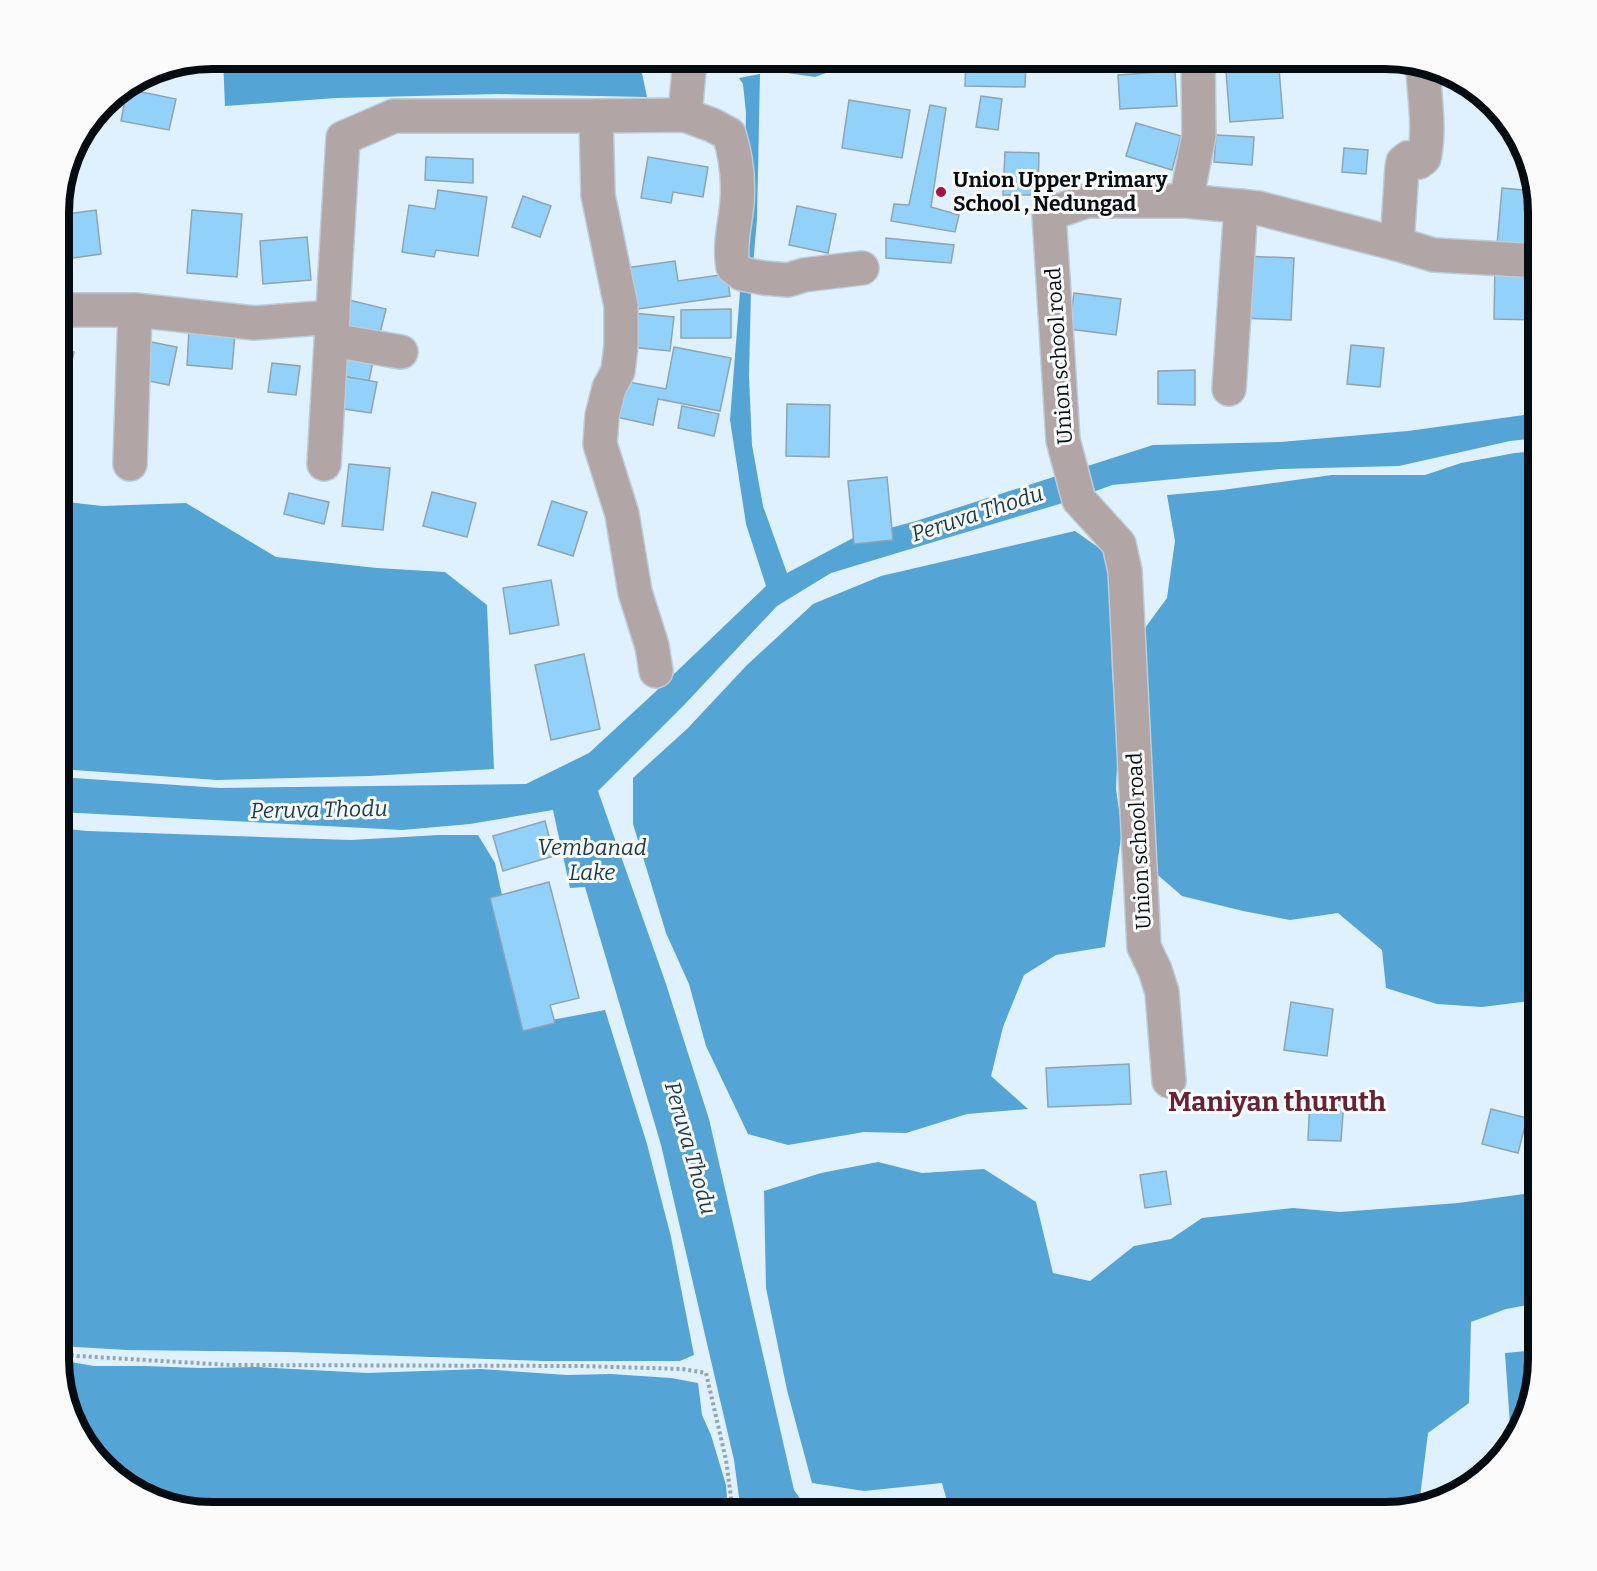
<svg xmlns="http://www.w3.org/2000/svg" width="1597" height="1571" font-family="Bitter,serif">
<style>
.water{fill:#54a4d6}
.building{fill:#92d1fa;stroke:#8ea4b3;stroke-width:1.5}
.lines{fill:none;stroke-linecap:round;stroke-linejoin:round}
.minor-casing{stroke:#bcccd8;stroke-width:36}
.path{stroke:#96a5af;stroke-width:4;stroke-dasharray:3 3;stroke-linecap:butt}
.minor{stroke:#b1a5a6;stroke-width:33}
.poi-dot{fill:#a71249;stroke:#fbfbfb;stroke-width:2}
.labels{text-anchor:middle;stroke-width:6;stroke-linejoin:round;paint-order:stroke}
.poi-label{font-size:21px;font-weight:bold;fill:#050c11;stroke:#fbfbfb;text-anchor:start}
.street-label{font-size:21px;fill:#050c11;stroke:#fbfbfb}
.water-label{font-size:22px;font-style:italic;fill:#193c51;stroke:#fbfbfb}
.district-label{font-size:27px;font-weight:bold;fill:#672234;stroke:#fbfbfb}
.rim{fill:none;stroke:#050c11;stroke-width:8}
</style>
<rect width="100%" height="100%" fill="#dff1fe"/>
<g class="water">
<polygon points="223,59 639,59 647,97 497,94 336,98 225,106"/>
<polygon points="697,59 864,59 815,77 734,65 696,64"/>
<polygon points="760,74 757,219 751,290 749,376 752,445 763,506 787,573 853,538 916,521 1153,445 1280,442 1408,431 1538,413 1538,438 1510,441 1399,466 1280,469 1112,485 1066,502 831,573 777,606 685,704 598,791 665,981 709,1119 794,1490 805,1506 823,1510 947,1508 947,1512 741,1512 734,1460 661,1145 585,887 570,888 553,810 470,824 402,830 59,812 59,777 220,788 526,784 589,753 652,695 766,586 746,524 730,420 742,266 746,113 743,84 739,78"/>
<polygon points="1538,451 1538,1000 1482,1007 1437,1004 1386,988 1382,950 1338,913 1290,920 1243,911 1182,896 1144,863 1134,643 1167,598 1175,541 1167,495 1222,490 1332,475 1425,475 1461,463 1515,453"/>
<polygon points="59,501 102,506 186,503 276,557 377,568 445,572 487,605 494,769 369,776 217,780 59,769"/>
<polygon points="1075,531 1109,555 1112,672 1118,739 1116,789 1122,831 1105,947 1056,955 1024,975 1003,1027 991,1076 1028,1109 967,1114 906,1133 864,1132 788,1145 748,1134 706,1046 689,984 666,933 633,824 633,778 688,728 746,666 813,604 881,576"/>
<polygon points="59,828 87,831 351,840 439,835 478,835 495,863 530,1024 605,1010 647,1144 671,1237 694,1355 680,1361 544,1361 288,1352 127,1350 59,1346"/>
<polygon points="878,1162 922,1173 984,1169 1036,1202 1053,1273 1090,1281 1134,1246 1171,1239 1202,1218 1293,1208 1340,1212 1393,1208 1458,1203 1538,1192 1538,1303 1506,1309 1471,1322 1469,1403 1428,1433 1420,1497 1420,1505 1385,1512 950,1512 942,1483 864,1491 812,1483 787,1390 766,1288 764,1191 821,1173"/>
<polygon points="1538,1350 1538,1359 1527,1418 1486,1474 1480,1478 1511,1439 1505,1353"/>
<polygon points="59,1360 94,1366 144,1366 200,1368 256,1367 367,1373 481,1369 567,1375 611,1374 671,1378 698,1383 702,1415 711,1435 726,1485 728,1512 212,1512 153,1501 97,1460 70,1417"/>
</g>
<g class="building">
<polygon points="966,59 1026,59 1025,87 965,86"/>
<polygon points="1131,59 1163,59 1162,67 1131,61"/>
<polygon points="1279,68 1283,118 1230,122 1226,72"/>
<polygon points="1175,71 1177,106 1120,109 1118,75"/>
<polygon points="127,89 176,99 169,130 121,121"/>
<polygon points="981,96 1002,99 998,130 976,127"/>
<polygon points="849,100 910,110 902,158 842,148"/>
<polygon points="930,105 946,108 931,207 959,215 955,232 891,221 894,204 909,205"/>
<polygon points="1136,123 1181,136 1172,170 1126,156"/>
<polygon points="1216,135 1254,137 1252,165 1214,162"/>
<polygon points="1344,148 1368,150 1366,174 1342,172"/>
<polygon points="1005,152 1039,153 1038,195 1003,195"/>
<polygon points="426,157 473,159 473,183 425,180"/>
<polygon points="648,157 708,167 703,197 673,192 671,203 641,198"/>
<polygon points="1502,188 1534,191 1538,212 1536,249 1497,245"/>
<polygon points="438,190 487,197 478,256 436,250 434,257 402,252 409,205 435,209"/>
<polygon points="523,196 551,206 540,237 512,227"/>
<polygon points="797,206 836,214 828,253 789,245"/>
<polygon points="96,210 101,254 59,260 59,215"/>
<polygon points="192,210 242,214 237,277 187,273"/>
<polygon points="307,237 311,280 263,284 260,241"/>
<polygon points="886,238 954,245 951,263 886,258"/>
<polygon points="1243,256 1294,258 1291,320 1240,318"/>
<polygon points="675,261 678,281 727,274 730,296 624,311 618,269"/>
<polygon points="1495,263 1537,264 1536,320 1494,319"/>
<polygon points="1074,293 1121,299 1116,335 1069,329"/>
<polygon points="349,300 386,309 379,337 343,327"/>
<polygon points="731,309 731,338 681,338 681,310"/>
<polygon points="633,313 674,317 670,351 629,347"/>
<polygon points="189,330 235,334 232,369 187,365"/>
<polygon points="146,341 177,347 169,385 139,379"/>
<polygon points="1351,345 1384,348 1380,387 1347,384"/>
<polygon points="674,347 731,358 720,411 658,399 653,425 616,417 623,381 666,389"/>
<polygon points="59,348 74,352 65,390 59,388"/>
<polygon points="347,350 374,356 369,381 342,376"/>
<polygon points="272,363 300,366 296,395 268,392"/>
<polygon points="1195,370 1195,405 1158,404 1158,371"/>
<polygon points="342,376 377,382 371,413 337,408"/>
<polygon points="787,404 830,405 829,457 786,456"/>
<polygon points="682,406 719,414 714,436 678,428"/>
<polygon points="349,464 390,468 383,530 342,526"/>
<polygon points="887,477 893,540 854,544 848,481"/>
<polygon points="432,492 476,503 467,537 423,526"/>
<polygon points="289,493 329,502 324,524 284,514"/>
<polygon points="552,501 587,512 573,556 538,545"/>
<polygon points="551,580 559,625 510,634 503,588"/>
<polygon points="584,654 600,729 551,740 535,665"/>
<polygon points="545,821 554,856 503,871 493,836"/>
<polygon points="549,882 579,998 550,1005 555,1023 523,1031 490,898"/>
<polygon points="1291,1002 1333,1009 1327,1056 1284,1050"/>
<polygon points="1129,1064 1131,1104 1048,1107 1046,1068"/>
<polygon points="1310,1098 1344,1100 1341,1141 1308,1140"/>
<polygon points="1491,1109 1527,1118 1518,1153 1482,1144"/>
<polygon points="1166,1171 1171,1204 1145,1208 1140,1175"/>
</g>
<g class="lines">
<g class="minor-casing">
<g id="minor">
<polyline points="685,115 690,59"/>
<polyline points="596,116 598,195 621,306 621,346 618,371 609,388 602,416 600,444 622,514 635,592 652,646 656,671"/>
<polyline points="1186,201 1199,135 1198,59"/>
<path d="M1397,244L1402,168L1403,162L1408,158L1419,162L1424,158C1430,130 1425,100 1423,71"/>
<polyline points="59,310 135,310 254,323 333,317"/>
<polyline points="332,340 401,352"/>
<polyline points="1229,389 1241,206"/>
<polyline points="130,464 135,310"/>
<path d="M324,464L343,138L394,116H596L685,115L712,125L729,134C736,156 739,179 737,203C735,225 729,245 733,267L742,274L764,278L788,280L804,275L862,268"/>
<polyline points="1169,1081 1162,992 1155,970 1144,947 1125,571 1119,544 1079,500 1063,440 1049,214 1087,201 1186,201 1258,208 1397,244 1434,255 1538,261"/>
</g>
</g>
<polyline class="path" points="59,1353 77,1356 230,1365 580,1366 683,1369 706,1373 726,1460 733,1512"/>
<use href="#minor" class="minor"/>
</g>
<circle class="poi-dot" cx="941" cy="192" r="6"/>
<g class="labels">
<g class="poi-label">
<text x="953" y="187">Union Upper Primary<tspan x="953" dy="24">School , Nedungad</tspan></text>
</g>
<g class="street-label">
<text transform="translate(1059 356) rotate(-94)" y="7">Union school road</text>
<text transform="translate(1139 841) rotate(-93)" y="7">Union school road</text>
</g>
<g class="water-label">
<text transform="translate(977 513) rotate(-18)" y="8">Peruva Thodu</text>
<text transform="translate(319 809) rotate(-1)" y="8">Peruva Thodu</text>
<text x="592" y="855">Vembanad<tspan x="592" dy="25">Lake</tspan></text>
<text transform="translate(691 1148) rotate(74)" y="8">Peruva Thodu</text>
</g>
<g class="district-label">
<text x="1277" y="1111">Maniyan thuruth</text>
</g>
</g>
<path d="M0 0H1597V1571H0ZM212 69H1385A143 143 0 0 1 1528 212V1359A143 143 0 0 1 1385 1502H212A143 143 0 0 1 69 1359V212A143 143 0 0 1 212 69Z" fill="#fbfbfb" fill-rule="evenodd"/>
<path class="rim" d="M212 69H1385A143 143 0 0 1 1528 212V1359A143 143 0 0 1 1385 1502H212A143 143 0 0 1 69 1359V212A143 143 0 0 1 212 69Z"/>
</svg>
